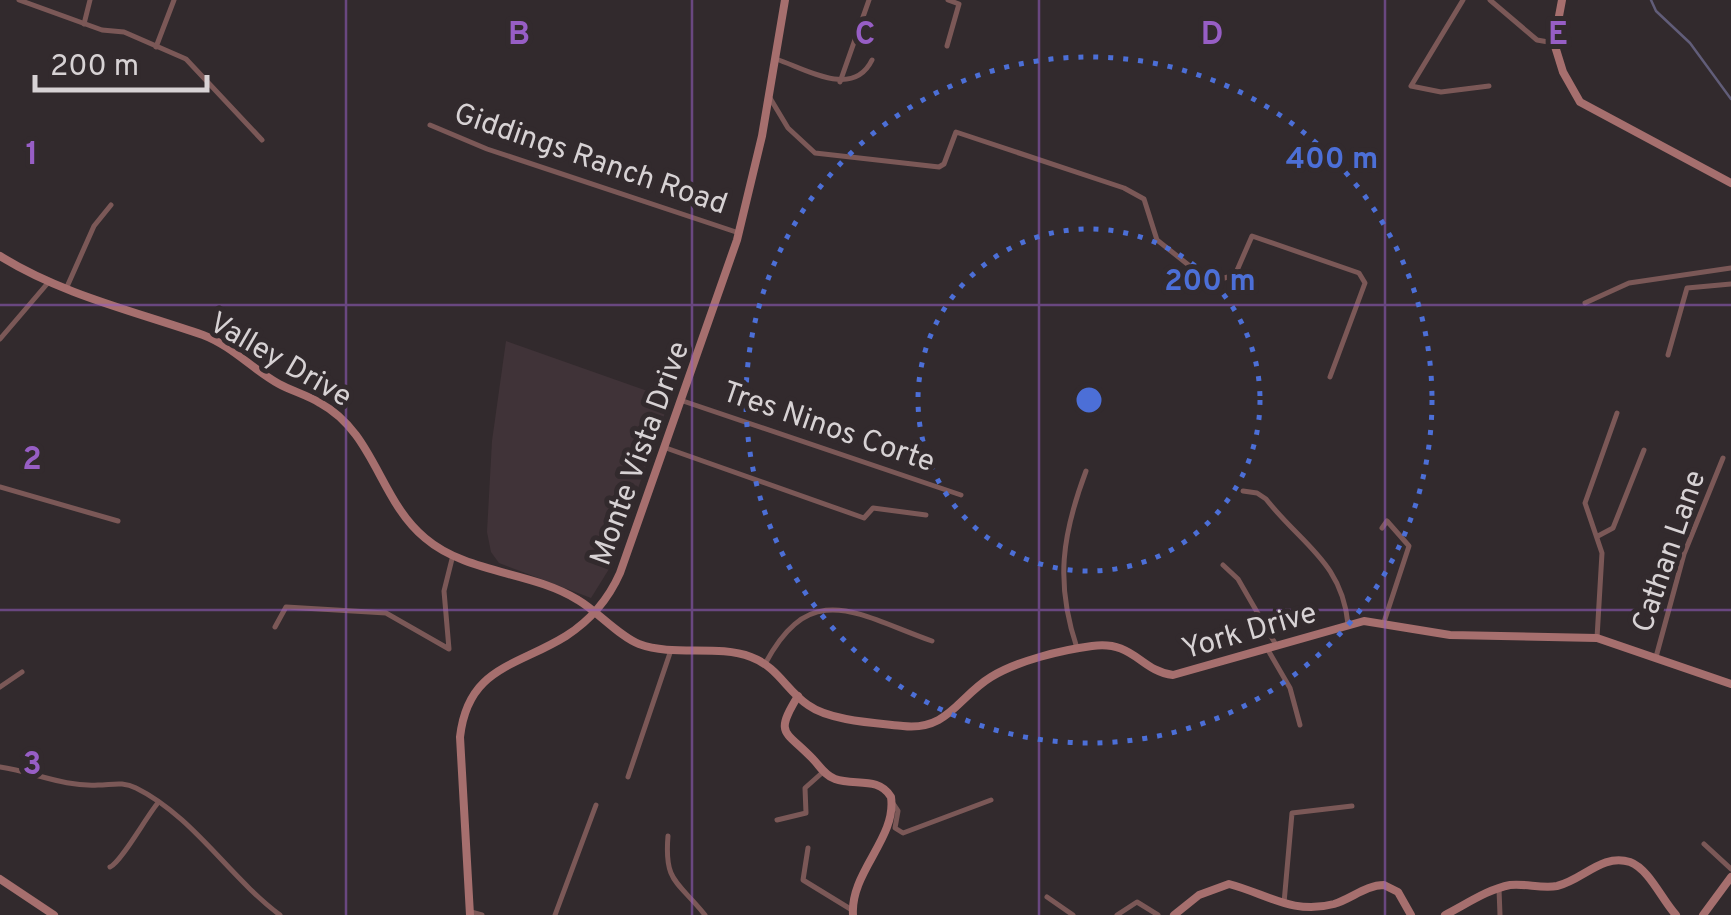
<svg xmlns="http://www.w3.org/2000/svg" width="1731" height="915" font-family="Overpass,sans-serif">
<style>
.built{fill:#403338}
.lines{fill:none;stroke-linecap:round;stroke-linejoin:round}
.stream{stroke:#615d79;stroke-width:2.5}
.street{stroke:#7b5857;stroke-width:5}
.secondary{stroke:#a66f6e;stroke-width:8}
.grid{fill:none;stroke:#975ec5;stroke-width:2.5;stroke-opacity:0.55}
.ring{fill:none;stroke:#4c6fd7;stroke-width:5;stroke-dasharray:5 10}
.labels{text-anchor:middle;stroke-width:10;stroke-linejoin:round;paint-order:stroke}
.street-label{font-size:30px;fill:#d7d2d4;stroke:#322a2d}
.grid-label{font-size:32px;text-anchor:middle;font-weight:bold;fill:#975ec5;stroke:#322a2d;stroke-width:10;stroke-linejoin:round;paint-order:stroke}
.centre{fill:#4c6fd7;stroke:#322a2d;stroke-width:5}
.ring-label{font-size:30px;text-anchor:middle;font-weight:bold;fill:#4c6fd7;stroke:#322a2d;stroke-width:10;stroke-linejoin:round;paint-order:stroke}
</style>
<rect width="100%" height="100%" fill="#322a2d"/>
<polygon class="built" points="506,341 670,399 609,569 591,598 499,563 491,552 487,532 492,441"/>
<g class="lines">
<polyline class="stream" points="1651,0 1656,11 1690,43 1731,99"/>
<g class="street">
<polyline points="19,0 102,30 124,32 186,59 262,140"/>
<polyline points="1463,0 1411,86 1441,92 1489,86"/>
<polyline points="1490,0 1537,40 1554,43"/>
<polyline points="84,24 90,0"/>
<polyline points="947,46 959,4 948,0"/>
<polyline points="156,47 174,0"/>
<path d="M776,59C806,69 853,99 872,60"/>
<polyline points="840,82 869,0"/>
<polyline points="770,98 788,128 815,153 939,167 944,164 956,132 1124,188 1144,199 1157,240 1210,282 1235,275 1252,236 1359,273 1365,283 1330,377"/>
<polyline points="430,125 487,149 739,233"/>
<polyline points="66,289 94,226 111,205"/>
<polyline points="1585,303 1629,283 1731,268"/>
<polyline points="0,339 47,284"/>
<polyline points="1668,355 1687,288 1731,284"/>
<polyline points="683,401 961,495"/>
<polyline points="666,448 864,518 873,508 926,515"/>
<polyline points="0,487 118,521"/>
<path d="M1243,491L1257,493L1266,499C1301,544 1342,562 1348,624"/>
<polyline points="1382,528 1387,521 1409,546 1384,622"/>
<polyline points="1598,536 1613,528 1644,450"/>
<polyline points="1223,565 1238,579 1276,645"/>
<polyline points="275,627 286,607 386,613 449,649 444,591 453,555"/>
<polyline points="1597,638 1602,553 1585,503 1617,413"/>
<path d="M1077,648C1055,583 1062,535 1086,471"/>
<polyline points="1268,650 1290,688 1300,725"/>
<polyline points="1656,657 1684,554 1723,458"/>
<path d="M765,664C811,577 858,615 932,641"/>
<polyline points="0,687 22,672"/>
<path d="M0,767C34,772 63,787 98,785C111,785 123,781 136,788C193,816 230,878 280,915"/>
<polyline points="628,777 671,650"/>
<polyline points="892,802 898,811 895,828 903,833 991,800"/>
<polyline points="777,820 806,813 805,788 823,772"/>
<path d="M668,836C664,883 678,881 705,915"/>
<polyline points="1704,844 1731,869"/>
<polyline points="808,848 803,880 852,910"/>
<path d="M110,867C121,862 145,819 157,804"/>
<polyline points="1499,889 1500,915"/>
<polyline points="1047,897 1073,915"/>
<polyline points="1284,903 1292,813 1352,806"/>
<polyline points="471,912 482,915"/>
<polyline points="555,915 596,805"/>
<polyline points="1117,915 1137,902 1158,915"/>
</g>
<g class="secondary">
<polyline points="1562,0 1554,43 1563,72 1580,102 1731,183"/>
<path d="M0,256C63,295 134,311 203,335C232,346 252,369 279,384C292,391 307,395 320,403C375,433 379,500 425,538C467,574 532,571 578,600C597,611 620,637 639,644C674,657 717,644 751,657C778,667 786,690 808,705C830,721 876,723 903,726C948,731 958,697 991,677C1017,661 1061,650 1092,646C1134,640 1140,671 1173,675L1364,621L1450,635L1597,638L1731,684"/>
<path d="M798,696C774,735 785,730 812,758C820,766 824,775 835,779C854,786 879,776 891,797C897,838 850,872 853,915"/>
<polyline points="0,879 54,915"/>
<path d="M470,915L460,737C468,667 516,667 566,636C591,620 608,600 620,573L737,240L762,136L785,0"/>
<path d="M1174,915L1199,895L1229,884C1267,894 1293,915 1334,904C1351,899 1366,885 1384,885L1398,892L1411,915"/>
<path d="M1445,915C1465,905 1488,889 1510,885C1525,883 1542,889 1557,886C1583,880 1602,853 1630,862C1649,869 1662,900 1676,915"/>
<polyline points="1703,915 1731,877"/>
</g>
</g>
<path class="grid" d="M346,0V915M692,0V915M1039,0V915M1385,0V915M0,305H1731M0,610H1731"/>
<g class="ring">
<circle cx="1089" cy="400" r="171"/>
<circle cx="1089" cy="400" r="343"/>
</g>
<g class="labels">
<g class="street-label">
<text transform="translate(591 158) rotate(19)" y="10">Giddings Ranch Road</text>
<text transform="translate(281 359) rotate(30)" y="10">Valley Drive</text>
<text transform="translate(829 426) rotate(19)" y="10">Tres Ninos Corte</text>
<text transform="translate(639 453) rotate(-70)" y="10">Monte Vista Drive</text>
<text transform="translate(1668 551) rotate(-71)" y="10">Cathan Lane</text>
<text transform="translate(1249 630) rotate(-16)" y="10">York Drive</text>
</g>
</g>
<g class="grid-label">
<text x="519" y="44">B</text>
<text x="865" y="44">C</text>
<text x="1212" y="44">D</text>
<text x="1558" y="44">E</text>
<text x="32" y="164">1</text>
<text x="32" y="469">2</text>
<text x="32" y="774">3</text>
</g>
<circle cx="1089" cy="400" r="15" class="centre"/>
<g class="ring-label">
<text x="1332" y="168">400 m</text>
<text x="1210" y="290">200 m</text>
</g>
<path d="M35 75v15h172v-15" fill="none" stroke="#d7d2d4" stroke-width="5"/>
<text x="50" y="75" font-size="30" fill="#d7d2d4" stroke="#322a2d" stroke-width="8" paint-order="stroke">200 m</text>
</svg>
